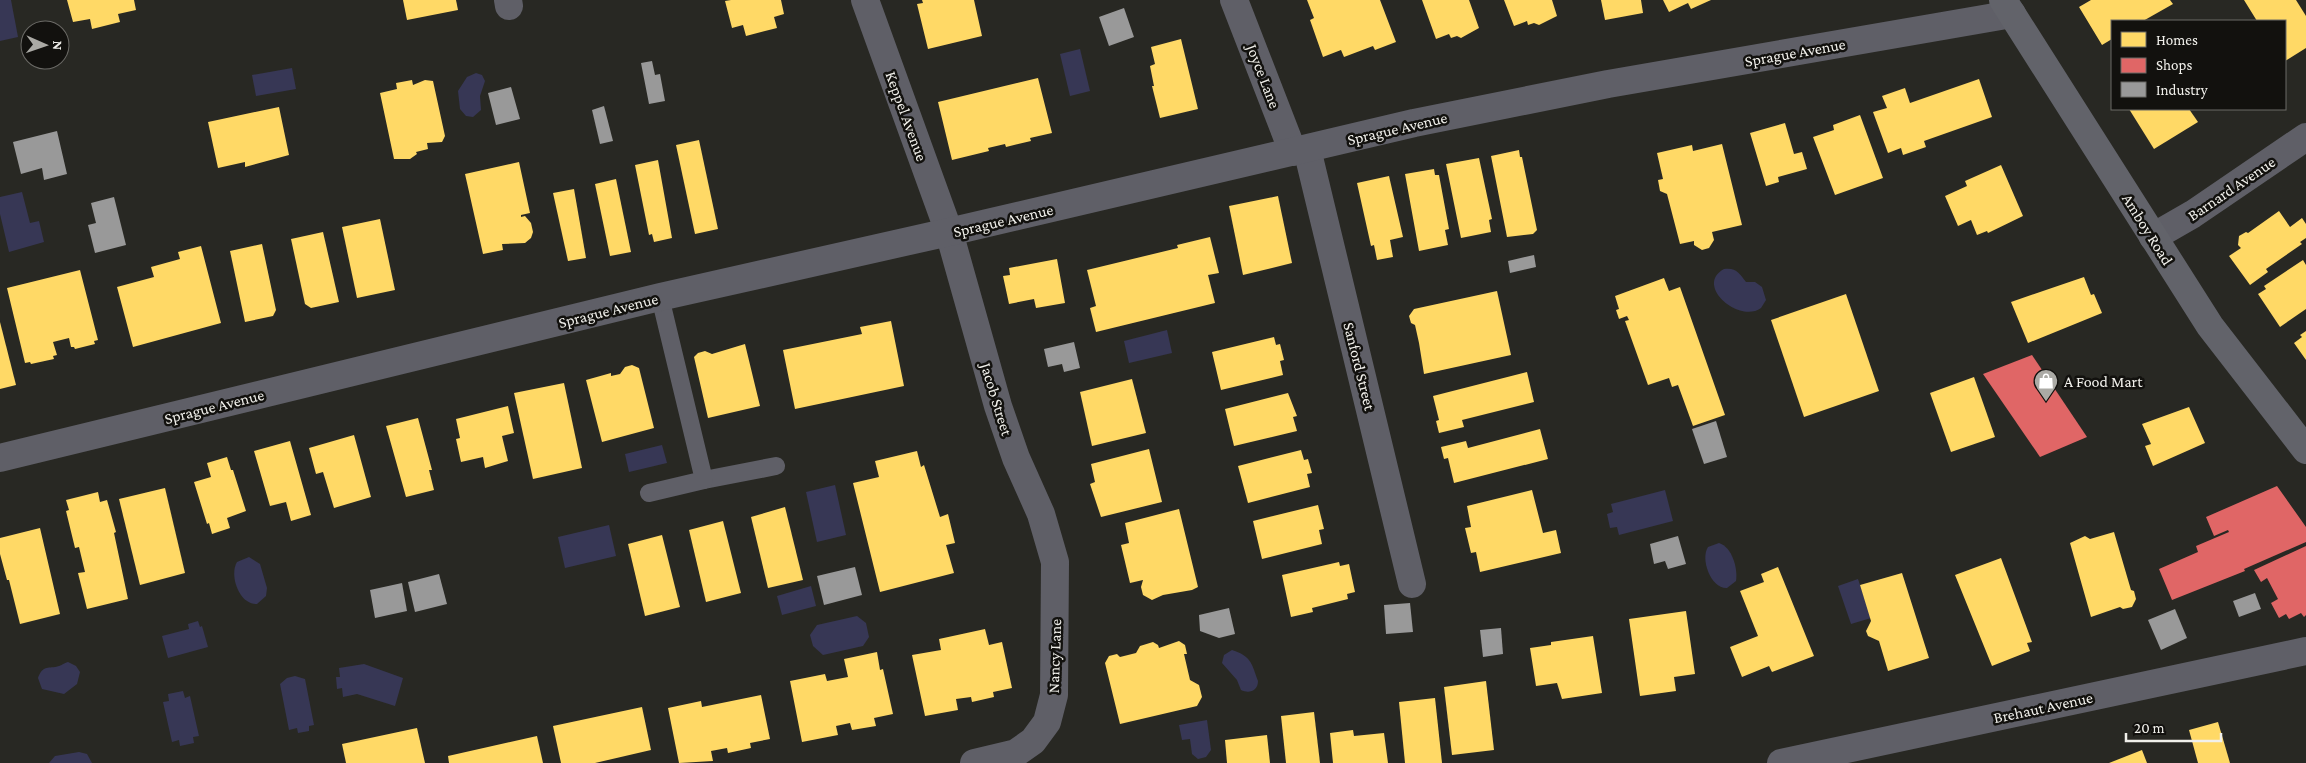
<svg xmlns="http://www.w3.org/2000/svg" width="2306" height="763" font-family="'Crimson Pro',serif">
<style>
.water{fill:#373755}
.homes{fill:#ffd966}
.shops{fill:#e06666}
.industry{fill:#999}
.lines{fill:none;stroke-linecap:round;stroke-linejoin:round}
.service{stroke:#5f5f67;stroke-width:18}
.minor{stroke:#5f5f67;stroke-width:28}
.secondary{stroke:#62636a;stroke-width:28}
.labels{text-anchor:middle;stroke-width:5;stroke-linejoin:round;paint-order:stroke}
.street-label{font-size:16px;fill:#f1f0eb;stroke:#12110e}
.poi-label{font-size:16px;fill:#f1f0eb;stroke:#12110e;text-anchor:start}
</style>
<rect width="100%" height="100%" fill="#282823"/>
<g class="water">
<polygon points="0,0 11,0 18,37 0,41"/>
<polygon points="1080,49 1090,91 1070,96 1060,54"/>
<polygon points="292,68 296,89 256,96 252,75"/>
<polygon points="476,73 482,75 485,81 480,96 481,110 473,117 466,116 460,109 458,91 467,77"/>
<polygon points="22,192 30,223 39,221 44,242 9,252 0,214 0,197"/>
<path d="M1724,269C1736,267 1740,274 1746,282H1755L1762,287L1766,300L1761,308C1739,324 1694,285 1724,269Z"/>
<polygon points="1167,330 1172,353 1129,363 1124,341"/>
<polygon points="662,445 667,463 629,472 625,454"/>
<polygon points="835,485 846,535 817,542 806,492"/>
<polygon points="1665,490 1673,521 1619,535 1617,527 1610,528 1607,514 1613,512 1611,504"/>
<polygon points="609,525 616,556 565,568 558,537"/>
<path d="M1719,543C1732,547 1738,568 1736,581L1727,588C1711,589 1700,559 1708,547Z"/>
<path d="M249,557L260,564L267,588L266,596L257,604C239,605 229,575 237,562Z"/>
<polygon points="1858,579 1871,618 1851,624 1838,586"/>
<polygon points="811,586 816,606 782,615 777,596"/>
<polygon points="857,616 866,623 869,637 863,646 823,655 813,646 810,635 817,625"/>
<polygon points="198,621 200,627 202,626 208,647 168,658 162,636 189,629 188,624"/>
<path d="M1232,650C1252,656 1252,665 1258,681C1258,691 1249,694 1241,690L1237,680L1222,663L1224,655Z"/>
<path d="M68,662L76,666L80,672L77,684L64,694L42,689L38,678C42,667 46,668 55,667C59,667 64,663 68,662Z"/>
<polygon points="364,664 403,678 395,706 357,694 343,697 342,688 337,689 336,677 340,677 339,668"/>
<polygon points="295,676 305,679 314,725 309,726 309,731 298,733 297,728 289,730 280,684 287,678"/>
<polygon points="183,691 185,698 190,696 199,736 193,737 194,743 180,746 179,740 172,742 163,702 169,701 168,694"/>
<polygon points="1207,720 1211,750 1206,757 1198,759 1192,754 1190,739 1182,740 1179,725"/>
<polygon points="79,752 87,754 92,763 49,763 55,756"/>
</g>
<g class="homes">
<polygon points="67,0 134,0 136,10 118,14 120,22 92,29 90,19 73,22"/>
<polygon points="403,0 456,0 458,10 407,20"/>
<polygon points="731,0 781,0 784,14 774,17 777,28 746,36 743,25 732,28 725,1"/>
<polygon points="922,0 974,0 982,36 928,49 917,4 923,3"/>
<polygon points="1307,0 1380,0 1396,42 1375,50 1373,46 1344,57 1341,50 1323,57 1310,20 1314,18"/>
<polygon points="1422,0 1469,0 1479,28 1461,38 1457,36 1451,38 1449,34 1436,39"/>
<polygon points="1504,0 1552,0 1557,16 1539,25 1534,23 1528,25 1527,21 1514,26"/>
<polygon points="1601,0 1641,0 1643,13 1605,20"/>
<polygon points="1663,0 1711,0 1691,9 1688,3 1669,12"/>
<polygon points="2091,0 2170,0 2173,4 2143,21 2112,21 2112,39 2102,45 2079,7"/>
<polygon points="2244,0 2296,0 2306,16 2306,48 2285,61 2285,21 2257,21"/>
<polygon points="1181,39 1198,109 1160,118 1152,86 1154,86 1150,66 1155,64 1151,47"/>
<polygon points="1038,78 1052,133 1030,138 1031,141 1006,147 1005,144 988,148 989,151 952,160 938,102"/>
<polygon points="1979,79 1992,117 1924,141 1926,147 1903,155 1901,148 1888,153 1873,112 1887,108 1882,96 1905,88 1910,103"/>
<polygon points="412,80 413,85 425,80 433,81 445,136 442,142 427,143 428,149 416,152 417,154 410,159 394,159 380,93 397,89 396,83"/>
<polygon points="279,107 289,155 245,167 245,162 218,168 208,122"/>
<polygon points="2129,109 2189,109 2198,122 2154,149"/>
<polygon points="1860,115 1883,178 1835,195 1813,137 1834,130 1833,125"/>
<polygon points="1785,123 1794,154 1802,152 1807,169 1778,177 1779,182 1766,186 1750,133"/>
<polygon points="699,140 718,229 695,234 676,145"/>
<polygon points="1722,144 1742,225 1712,232 1714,240 1709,248 1702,250 1694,245 1694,241 1680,244 1667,194 1660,191 1658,180 1663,179 1657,153 1692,145 1693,151"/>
<polygon points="1519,150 1520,157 1522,157 1537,230 1533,234 1507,237 1491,156"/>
<polygon points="1479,158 1492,219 1489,220 1491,232 1461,238 1446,164"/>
<polygon points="658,160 672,238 654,242 652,234 649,235 635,165"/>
<polygon points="519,162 530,213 521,215 521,217 525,216 531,223 533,232 531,238 525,243 502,244 503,250 483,254 465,174"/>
<polygon points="2001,165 2023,216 1988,233 1987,231 1977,235 1971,220 1958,226 1945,196 1967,186 1965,181"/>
<polygon points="1434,169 1435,175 1439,175 1449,229 1445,230 1448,245 1419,251 1405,174"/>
<polygon points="1389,176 1403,237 1390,240 1393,257 1377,260 1374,245 1371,246 1357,183"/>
<polygon points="616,179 631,252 610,256 595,184"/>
<polygon points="574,189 586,258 568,261 553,193"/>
<polygon points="1278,196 1292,263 1243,275 1229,206"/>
<polygon points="2279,211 2290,227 2302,218 2306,224 2306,238 2300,242 2302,244 2266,269 2268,272 2250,285 2229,256 2241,248 2238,245 2239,236 2246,232 2248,233"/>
<polygon points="380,219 395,290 357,298 342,227"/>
<polygon points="323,232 339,302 311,308 305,304 291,239"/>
<polygon points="1210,237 1219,273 1208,275 1215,303 1096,332 1090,308 1096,306 1087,270 1178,248 1177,245"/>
<polygon points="262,244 276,310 273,316 245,322 230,251"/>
<polygon points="201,246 221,323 133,347 117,287 154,277 151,267 180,259 178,252"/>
<polygon points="1057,259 1065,303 1036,308 1034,299 1009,304 1003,276 1010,275 1009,268"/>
<polygon points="2303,260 2306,265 2306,309 2280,327 2258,294 2266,289 2264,286"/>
<polygon points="80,270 98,340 94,341 95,344 75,349 74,347 71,347 69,338 53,342 57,355 53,356 54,359 31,364 30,362 25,363 7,288"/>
<polygon points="2084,277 2091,295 2094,294 2102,313 2028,343 2011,302"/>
<polygon points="1664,278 1669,291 1680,287 1725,415 1693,426 1678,385 1672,387 1669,378 1648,385 1625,321 1629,320 1627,316 1619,319 1616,310 1619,309 1615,296"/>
<polygon points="1497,291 1511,355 1424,374 1419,343 1415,325 1411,323 1409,316 1414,309"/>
<polygon points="1846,294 1879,391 1804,417 1771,320"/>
<polygon points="891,321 904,386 795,409 783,350 862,334 860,327"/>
<polygon points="0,322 16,385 0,389"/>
<polygon points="2306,331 2306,360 2294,343 2302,337 2300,335"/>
<polygon points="1274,337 1276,345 1280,344 1284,360 1280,361 1283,375 1221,390 1212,352"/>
<polygon points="745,344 760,406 708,418 694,357 698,353 705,351 712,354"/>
<polygon points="632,365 639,368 654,428 602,442 586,380 611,373 611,376 620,374 625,367"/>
<polygon points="1527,372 1534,402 1462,420 1464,427 1439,433 1436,421 1439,420 1433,396"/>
<polygon points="1974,377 1995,437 1951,452 1930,393"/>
<polygon points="1132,379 1146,433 1092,446 1080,392"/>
<polygon points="564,383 582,468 533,479 514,393"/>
<polygon points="1288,393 1297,416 1293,417 1297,431 1234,446 1225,409"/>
<polygon points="508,406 514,433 502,436 508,461 485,468 483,457 461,462 456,439 460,438 456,419"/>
<polygon points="2189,407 2205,443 2153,466 2145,446 2151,444 2142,424"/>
<polygon points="418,418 432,470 429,470 434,490 406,497 386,426"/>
<polygon points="1540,429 1548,459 1454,483 1448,458 1444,459 1441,447 1466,441 1468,448"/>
<polygon points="354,435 371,497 334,508 323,472 316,474 309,448"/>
<polygon points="290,441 311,515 291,521 286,502 270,506 254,451"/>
<polygon points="1149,449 1162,502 1101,517 1090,484 1095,482 1091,464"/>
<polygon points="1301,450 1304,460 1308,459 1312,473 1307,474 1310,487 1248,503 1238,466"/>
<polygon points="917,451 921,467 924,465 940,517 948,514 955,543 946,545 954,573 880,592 853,483 879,477 875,461"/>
<polygon points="227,457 231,470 233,470 246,511 227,518 230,528 212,534 209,523 207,524 194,482 211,477 207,463"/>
<polygon points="165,488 185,573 140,585 119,499"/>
<polygon points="1532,490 1543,533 1556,530 1561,553 1480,572 1476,552 1471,553 1465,528 1471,527 1467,506"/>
<polygon points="98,492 100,502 107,500 116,532 114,533 128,599 87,609 78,573 85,572 79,547 75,548 66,511 69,510 66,500"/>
<polygon points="1318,505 1324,529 1319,530 1322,544 1262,559 1253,521"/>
<polygon points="785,507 803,580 768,588 751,517"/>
<polygon points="1179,509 1198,587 1192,590 1163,595 1152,600 1143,595 1141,587 1143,580 1130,583 1121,545 1129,543 1125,523"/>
<polygon points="723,521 741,593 706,602 689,530"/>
<polygon points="40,528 60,614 20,624 9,580 7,580 0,554 0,538"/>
<polygon points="2114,532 2131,590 2134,591 2136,599 2132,607 2123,609 2120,607 2091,617 2070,543 2085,536 2090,539"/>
<polygon points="662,535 680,607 645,616 628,544"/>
<polygon points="2001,558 2032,642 2027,643 2030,651 1992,666 1955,575"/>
<polygon points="1339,562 1340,566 1349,564 1355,592 1347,594 1348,599 1312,608 1313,612 1291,617 1282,575"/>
<polygon points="1778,567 1814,656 1772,672 1769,666 1742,677 1730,647 1758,636 1740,591 1764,582 1761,574"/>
<polygon points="1902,573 1929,658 1888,671 1879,641 1868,636 1866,631 1871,621 1860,585"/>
<polygon points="1686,611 1695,674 1674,677 1676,691 1640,696 1629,619"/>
<polygon points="985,629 989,645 1002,642 1012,688 993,692 994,697 972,702 971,697 956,699 958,710 925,716 912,655 941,650 939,639"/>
<polygon points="1593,636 1602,693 1562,699 1557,683 1536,686 1530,648 1551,645 1551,642"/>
<polygon points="1179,641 1185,645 1187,654 1184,654 1190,680 1199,685 1202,697 1197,706 1120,724 1105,663 1109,656 1117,654 1120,657 1136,653 1140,646 1153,642 1158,645 1159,648"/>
<polygon points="877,652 880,670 883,669 893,714 874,718 876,726 852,730 850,723 836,726 838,735 802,742 790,681 825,674 827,681 848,677 844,659"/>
<polygon points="1486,681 1494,750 1452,755 1444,687"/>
<polygon points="761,695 770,739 750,743 751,748 728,753 727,748 711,751 713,761 679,763 668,708 701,701 702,707"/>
<polygon points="1435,698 1442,763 1405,763 1399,702"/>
<polygon points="642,707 651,750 595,763 561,763 553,726"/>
<polygon points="1314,712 1320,763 1286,763 1281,716"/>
<polygon points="2218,722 2230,763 2198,763 2189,730"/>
<polygon points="417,728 425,763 346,763 342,744"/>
<polygon points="1353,730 1354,736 1384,733 1388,763 1333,763 1330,733"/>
<polygon points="1267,735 1270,763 1227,763 1225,740"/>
<polygon points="537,736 543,763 449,763 448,756"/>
<polygon points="2142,750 2147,763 2109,763"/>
</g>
<g class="shops">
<polygon points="2032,355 2087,437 2040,457 1983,374"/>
<polygon points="2277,486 2306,527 2306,542 2244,569 2245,571 2172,600 2159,569 2198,552 2196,546 2229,532 2228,530 2214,536 2206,517"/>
<polygon points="2306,546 2306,615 2304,617 2301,613 2289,619 2286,614 2279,618 2271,603 2278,599 2267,578 2261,582 2254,570"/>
</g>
<g class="industry">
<polygon points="1124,8 1134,37 1109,46 1099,17"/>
<polygon points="652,61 655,75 660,74 665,101 649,104 641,63"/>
<polygon points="511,87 520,119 496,125 488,93"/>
<polygon points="604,106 613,141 600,144 592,110"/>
<polygon points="57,131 67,174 44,180 42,168 21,174 13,142"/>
<polygon points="114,197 126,245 95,253 88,225 96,223 91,203"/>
<polygon points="1534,255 1536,267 1510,273 1508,261"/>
<polygon points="1074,342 1080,368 1064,372 1062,364 1048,367 1044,349"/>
<polygon points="1716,421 1727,457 1704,464 1692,429"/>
<polygon points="1678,536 1686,564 1668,569 1665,561 1654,564 1650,544"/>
<polygon points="855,567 862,595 824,605 817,576"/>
<polygon points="439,574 447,604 415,612 408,582"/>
<polygon points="402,583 407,611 375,618 370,590"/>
<polygon points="2255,593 2261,609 2239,617 2233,601"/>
<polygon points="1410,603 1413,632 1386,634 1384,605"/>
<polygon points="1229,608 1235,634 1219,638 1200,631 1199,615"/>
<polygon points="2175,609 2187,638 2161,650 2148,620"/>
<polygon points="1501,628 1503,654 1483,657 1480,630"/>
</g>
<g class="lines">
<g class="service">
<polyline points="704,480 776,466"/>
<polyline points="649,493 704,480 660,297"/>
</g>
<g class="minor">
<polyline points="508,0 509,6"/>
<polyline points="865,0 949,232 998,406 1016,458 1041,514 1055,562 1054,695 1047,722 1033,741 1016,753 974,763"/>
<polyline points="1234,0 1293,152"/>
<polyline points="1307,149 1412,584"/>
<polyline points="2153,237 2193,214 2306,137"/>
<polyline points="0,458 660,297 949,232 1414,123 1608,84 2012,14"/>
<polyline points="1781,763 2306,651"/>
</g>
<polyline class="secondary" points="2003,0 2210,326 2306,450"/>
</g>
<defs>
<g id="shop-pin" transform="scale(1.25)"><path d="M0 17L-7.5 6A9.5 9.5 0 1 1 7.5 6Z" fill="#abaaa5" stroke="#12110e"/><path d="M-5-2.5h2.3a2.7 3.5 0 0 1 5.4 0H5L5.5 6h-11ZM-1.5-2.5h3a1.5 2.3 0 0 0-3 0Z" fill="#fff"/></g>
</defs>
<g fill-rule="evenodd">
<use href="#shop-pin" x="2046" y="381"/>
</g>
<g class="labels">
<g class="street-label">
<text transform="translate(1795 52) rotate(-10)" y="6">Sprague Avenue</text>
<text transform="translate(1264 76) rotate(69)" y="6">Joyce Lane</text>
<text transform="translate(907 116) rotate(70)" y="6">Keppel Avenue</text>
<text transform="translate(1397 128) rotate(-13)" y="6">Sprague Avenue</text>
<text transform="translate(2231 188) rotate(-34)" y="6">Barnard Avenue</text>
<text transform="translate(1003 220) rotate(-13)" y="6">Sprague Avenue</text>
<text transform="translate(2148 229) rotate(58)" y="6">Amboy Road</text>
<text transform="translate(608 310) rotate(-14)" y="6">Sprague Avenue</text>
<text transform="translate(1360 366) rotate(76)" y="6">Sanford Street</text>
<text transform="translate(997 399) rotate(73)" y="6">Jacob Street</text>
<text transform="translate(214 406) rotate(-14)" y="6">Sprague Avenue</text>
<text transform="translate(1054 656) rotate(-88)" y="6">Nancy Lane</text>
<text transform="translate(2043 707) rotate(-12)" y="6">Brehaut Avenue</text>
</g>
<g class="poi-label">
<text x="2064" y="387">A Food Mart</text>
</g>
</g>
<rect x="2111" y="20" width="175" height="90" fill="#12110e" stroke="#6b6a66"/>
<rect x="2121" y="32" width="25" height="15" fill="#ffd966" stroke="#6b6a66"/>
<text x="2156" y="45" font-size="15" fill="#f1f0eb">Homes</text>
<rect x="2121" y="58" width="25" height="15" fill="#e06666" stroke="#6b6a66"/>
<text x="2156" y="70" font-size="15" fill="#f1f0eb">Shops</text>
<rect x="2121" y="82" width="25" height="15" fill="#999999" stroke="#6b6a66"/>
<text x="2156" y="95" font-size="15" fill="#f1f0eb">Industry</text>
<g transform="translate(45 45) rotate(92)"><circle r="24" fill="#12110e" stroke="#6b6a66"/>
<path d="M0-4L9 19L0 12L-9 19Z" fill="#abaaa5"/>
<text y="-8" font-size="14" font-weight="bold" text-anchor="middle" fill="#f1f0eb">N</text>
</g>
<path d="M2126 733v8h95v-8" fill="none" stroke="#f1f0eb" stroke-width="2.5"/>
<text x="2134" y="733" font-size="15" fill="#f1f0eb" stroke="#12110e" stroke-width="4" paint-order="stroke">20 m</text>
</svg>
